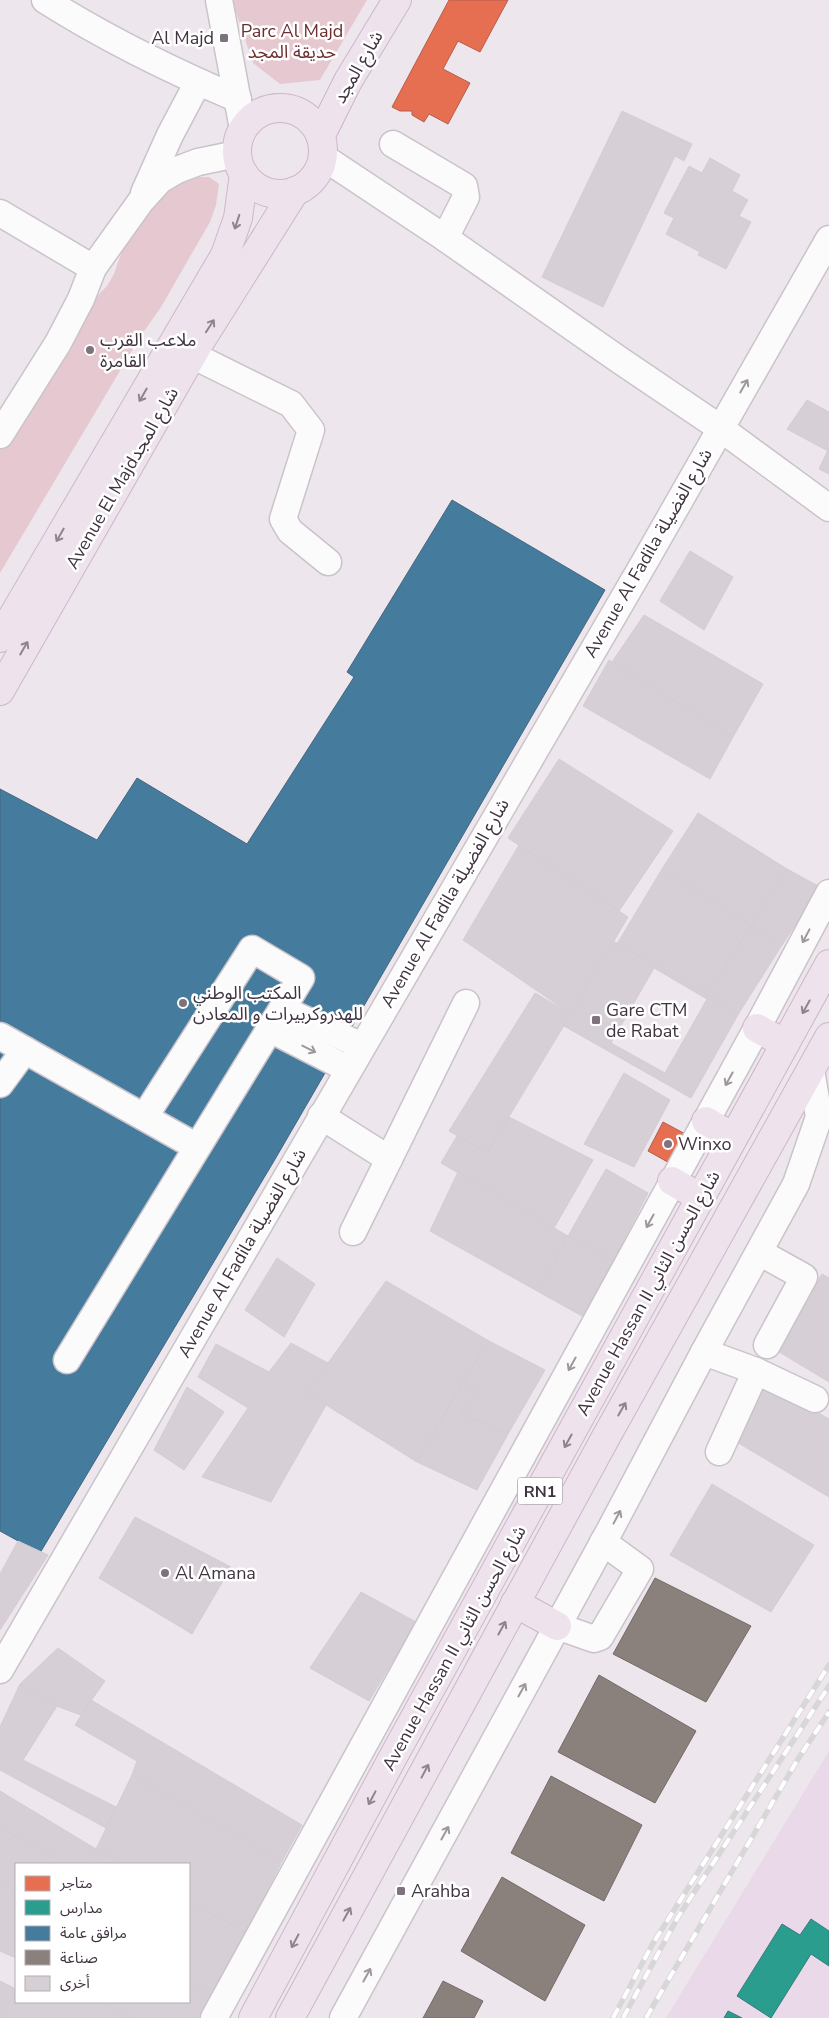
<svg xmlns="http://www.w3.org/2000/svg" width="829" height="2018" font-family="'Nunito Sans','Noto Sans Arabic',sans-serif">
<style>
.education{fill:#ead9e9}
.green{fill:#e6c8d0}
.shops{fill:#e76f51;stroke:#b55d4c}
.schools{fill:#2a9d8f;stroke:#317e78}
.public{fill:#457b9d;stroke:#446681}
.industry{fill:#8a817c;stroke:#746a6a}
.building{fill:#d6cfd6;stroke:#d5ccd4;fill-rule:evenodd}
.lines{fill:none;stroke-linecap:round;stroke-linejoin:round}
.minor-casing{stroke:#cbc3ca;stroke-width:29}
.major-casing{stroke:#cdb6cc;stroke-width:30}
.minor{stroke:#fcfbfc;stroke-width:26}
.major{stroke:#eee3ed;stroke-width:28}
.rail-casing{stroke:#d8d7d8;stroke-width:5.5}
.rail{stroke:#fff;stroke-width:4;stroke-dasharray:11;stroke-linecap:butt}
.oneway{stroke:#8e838e}
.oneway2{stroke:#9e989e}
.poi-dot{fill:#7d727d;stroke:#fff;stroke-width:2}
.labels{text-anchor:middle;stroke-width:5;stroke-linejoin:round;paint-order:stroke}
.shield{fill:#fff;stroke:#79717a;stroke-width:1}
.shield-label{font-size:16px;font-weight:bold;fill:#403441}
.park-label{font-size:18px;fill:#6b2f30;stroke:#fff}
.poi-label{font-size:18px;fill:#403441;stroke:#fff;text-anchor:start}
.street-label{font-size:18px;fill:#403441;stroke:#fff}
</style>
<rect width="100%" height="100%" fill="#ede6ec"/>
<polygon class="education" points="829,1751 829,2018 666,2018"/>
<g class="green">
<polygon points="232,0 367,0 320,80 280,84 253,63"/>
<polygon points="199,177 209,177 219,184 216,205 210,222 161,307 140,337 0,573 0,450 83,311 107,286 114,274 124,245 139,221 164,193 185,181"/>
</g>
<g class="shops">
<polygon points="449,0 508,0 480,52 458,41 443,69 470,83 448,124 429,114 424,122 412,115 412,111 400,111 392,107"/>
<polygon points="663,1122 689,1136 673,1165 648,1151"/>
</g>
<g class="schools">
<polygon points="811,1919 829,1931 829,1966 811,1954 771,2018 737,1996 782,1924 800,1935"/>
<polygon points="728,2011 742,2018 724,2018"/>
</g>
<polygon class="public" points="452,500 605,590 274,1161 40,1553 0,1531 0,789 97,840 137,778 247,844 354,677 347,672"/>
<g class="industry">
<polygon points="655,1578 751,1626 706,1702 613,1654"/>
<polygon points="599,1675 696,1731 655,1803 558,1752"/>
<polygon points="551,1776 642,1825 604,1901 511,1853"/>
<polygon points="502,1877 585,1925 545,2001 461,1951"/>
<polygon points="443,1981 483,2001 474,2018 423,2018"/>
</g>
<g class="building">
<polygon points="622,111 692,144 684,161 675,156 603,307 542,277"/>
<polygon points="710,158 740,175 732,191 748,200 739,216 751,222 726,269 698,255 700,252 666,234 674,218 664,213 689,166 702,173"/>
<polygon points="807,400 829,412 828,451 787,429"/>
<polygon points="829,448 829,474 819,469"/>
<polygon points="690,551 733,577 704,630 660,601"/>
<polygon points="644,615 763,684 733,737 612,662"/>
<polygon points="609,660 733,737 710,779 583,706"/>
<polygon points="559,759 673,831 619,911 508,838"/>
<polygon points="698,813 787,869 751,926 662,869"/>
<polygon points="519,845 628,917 571,1014 463,940"/>
<polygon points="662,869 751,926 707,995 617,944"/>
<polygon points="787,869 820,887 782,945 751,926"/>
<polygon points="751,926 782,945 739,1013 707,995"/>
<path d="M613,941L739,1013L691,1098L564,1026ZM654,968L707,999L665,1073L611,1043Z"/>
<polygon points="535,993 571,1014 487,1153 449,1131"/>
<polygon points="624,1073 670,1100 634,1167 584,1144"/>
<polygon points="509,1117 593,1160 554,1228 441,1163 457,1136 487,1153"/>
<polygon points="606,1169 648,1193 613,1261 568,1236"/>
<polygon points="458,1172 568,1236 539,1292 430,1231"/>
<polygon points="568,1236 613,1261 582,1316 539,1292"/>
<polygon points="277,1258 315,1284 284,1337 245,1310"/>
<polygon points="822,1274 829,1278 829,1382 776,1350"/>
<polygon points="386,1281 489,1341 463,1382 417,1462 307,1393"/>
<polygon points="489,1341 545,1370 508,1434 461,1413 476,1392 463,1382"/>
<polygon points="291,1343 328,1363 307,1393 326,1405 271,1502 202,1477 248,1408 198,1377 216,1344 269,1372"/>
<polygon points="463,1382 476,1392 461,1413 508,1434 477,1490 417,1462"/>
<polygon points="763,1382 829,1419 829,1497 730,1438"/>
<polygon points="187,1387 224,1412 184,1470 154,1450"/>
<polygon points="712,1484 814,1545 771,1612 670,1555"/>
<polygon points="135,1517 231,1567 192,1634 99,1578"/>
<polygon points="18,1541 48,1555 0,1630 0,1574"/>
<polygon points="361,1592 416,1622 369,1701 310,1668"/>
<polygon points="58,1648 105,1681 81,1715 51,1704 20,1684"/>
<polygon points="20,1684 57,1706 23,1760 116,1807 106,1828 0,1770 0,1727"/>
<polygon points="91,1700 302,1825 282,1861 132,1775 137,1761 75,1725"/>
<polygon points="132,1775 282,1861 246,1933 189,1901 189,1864 124,1864 96,1849"/>
<polygon points="0,1791 96,1849 87,1864 66,1864 0,1828"/>
<polygon points="0,1828 66,1864 16,1864 16,1891 0,1882"/>
<polygon points="96,1849 124,1864 87,1864"/>
<polygon points="0,1882 16,1891 16,1958 0,1951"/>
<polygon points="189,1901 246,1933 211,1995 189,1983"/>
<polygon points="0,1981 16,1989 16,1992 0,2017"/>
<polygon points="189,1983 211,1995 200,2018 131,2018 101,2002 189,2002"/>
<polygon points="16,1992 16,2002 101,2002 131,2018 0,2018"/>
</g>
<g class="lines">
<g class="minor-casing">
<g id="minor">
<path d="M45,0C105,38 172,71 238,99"/>
<polyline points="219,0 243,129"/>
<polyline points="393,144 464,186 466,197 445,238"/>
<polyline points="323,157 445,238 618,359 720,428 829,508"/>
<polyline points="144,193 170,135 198,82"/>
<polyline points="0,213 93,268"/>
<polyline points="192,355 291,404 311,430 283,519 290,531 328,562"/>
<polyline points="0,435 58,343 81,299 93,268 141,201 160,180 177,170 198,162 237,154"/>
<polyline points="282,1009 362,1046"/>
<polyline points="270,1029 348,1069"/>
<polyline points="0,1036 197,1147"/>
<polyline points="0,1084 25,1050"/>
<polyline points="321,1116 389,1159"/>
<polyline points="353,1232 466,1003"/>
<polyline points="759,1252 804,1277 767,1345"/>
<polyline points="704,1352 756,1371 815,1399"/>
<polyline points="67,1360 301,978 252,949 145,1116"/>
<polyline points="719,1452 756,1371"/>
<polyline points="557,1626 594,1639 600,1637 640,1569 603,1542"/>
<polyline points="0,1670 644,563 829,239"/>
<polyline points="214,2018 757,1028 829,893"/>
<polyline points="343,2018 611,1528 704,1352 796,1184 819,1117 811,1070"/>
</g>
</g>
<g class="major-casing">
<g id="major">
<circle cx="280" cy="151" r="43"/>
<polyline points="321,135 348,81 397,0"/>
<polyline points="0,638 225,255 238,218 244,174"/>
<polyline points="0,691 198,345 295,191"/>
<polyline points="757,1028 785,1044"/>
<polyline points="706,1121 733,1137"/>
<polyline points="672,1181 701,1198"/>
<polyline points="515,1603 557,1626"/>
<polyline points="253,2018 392,1759 829,964"/>
<polyline points="290,2018 606,1437 829,1037"/>
</g>
</g>
<use href="#minor" class="minor"/>
<use href="#major" class="major"/>
<g class="rail-casing">
<g id="rail">
<polyline points="613,2018 652,1945 829,1665"/>
<polyline points="623,2018 678,1917 829,1686"/>
<polyline points="646,2018 798,1759 829,1712"/>
</g>
</g>
<use href="#rail" class="rail"/>
</g>
<defs><path id="oneway-shaft" d="M-6 0H5M1.5-3L5.5 0L1.5 3" fill="none" stroke-width="1.6" stroke-linecap="round" stroke-linejoin="round" transform="scale(1.25)"/></defs>
<g class="oneway">
<use href="#oneway-shaft" transform="translate(237 222) rotate(108)"/>
<use href="#oneway-shaft" transform="translate(210 326) rotate(-57)"/>
<use href="#oneway-shaft" transform="translate(143 395) rotate(120)"/>
<use href="#oneway-shaft" transform="translate(60 535) rotate(120)"/>
<use href="#oneway-shaft" transform="translate(24 648) rotate(-60)"/>
<use href="#oneway-shaft" transform="translate(806 1007) rotate(119)"/>
<use href="#oneway-shaft" transform="translate(622 1409) rotate(-60)"/>
<use href="#oneway-shaft" transform="translate(568 1441) rotate(119)"/>
<use href="#oneway-shaft" transform="translate(502 1628) rotate(-61)"/>
<use href="#oneway-shaft" transform="translate(425 1771) rotate(-62)"/>
<use href="#oneway-shaft" transform="translate(372 1798) rotate(118)"/>
<use href="#oneway-shaft" transform="translate(347 1914) rotate(-61)"/>
<use href="#oneway-shaft" transform="translate(295 1941) rotate(118)"/>
</g>
<g class="oneway2">
<use href="#oneway-shaft" transform="translate(744 386) rotate(-60)"/>
<use href="#oneway-shaft" transform="translate(806 936) rotate(118)"/>
<use href="#oneway-shaft" transform="translate(309 1049) rotate(27)"/>
<use href="#oneway-shaft" transform="translate(729 1079) rotate(119)"/>
<use href="#oneway-shaft" transform="translate(650 1221) rotate(119)"/>
<use href="#oneway-shaft" transform="translate(572 1364) rotate(119)"/>
<use href="#oneway-shaft" transform="translate(617 1517) rotate(-62)"/>
<use href="#oneway-shaft" transform="translate(522 1690) rotate(-61)"/>
<use href="#oneway-shaft" transform="translate(445 1833) rotate(-61)"/>
<use href="#oneway-shaft" transform="translate(367 1975) rotate(-61)"/>
</g>
<g class="poi-dot">
<rect x="219" y="33" width="10" height="10" rx="2.5"/>
<circle cx="90" cy="350" r="5"/>
<circle cx="183" cy="1003" r="5"/>
<rect x="591" y="1015" width="10" height="10" rx="2.5"/>
<circle cx="668" cy="1144" r="5"/>
<circle cx="165" cy="1573" r="5"/>
<rect x="396" y="1886" width="10" height="10" rx="2.5"/>
</g>
<g class="labels">
<rect class="shield" x="517.5" y="1477.5" width="45" height="27" rx="4"/>
<g class="shield-label">
<text x="540" y="1497">RN1</text>
</g>
<g class="park-label">
<text x="292" y="37">Parc Al Majd<tspan x="292" dy="21">حديقة المجد</tspan></text>
</g>
<g class="poi-label">
<text x="214" y="44" text-anchor="end">Al Majd</text>
<text x="100" y="346">ملاعب القرب<tspan x="100" dy="21">القامرة</tspan></text>
<text x="193" y="999">المكتب الوطني<tspan x="193" dy="21">للهدروكربيرات و المعادن</tspan></text>
<text x="606" y="1016">Gare CTM<tspan x="606" dy="21">de Rabat</tspan></text>
<text x="678" y="1150">Winxo</text>
<text x="175" y="1579">Al Amana</text>
<text x="411" y="1897">Arahba</text>
</g>
<g class="street-label">
<text transform="translate(358 67) rotate(-60)" y="6">شارع المجد</text>
<text transform="translate(122 478) rotate(-60)" y="6">Avenue El Majdشارع المجد</text>
<text transform="translate(648 553) rotate(-60)" y="6">Avenue Al Fadila شارع الفضيلة</text>
<text transform="translate(445 903) rotate(-60)" y="6">Avenue Al Fadila شارع الفضيلة</text>
<text transform="translate(242 1253) rotate(-60)" y="6">Avenue Al Fadila شارع الفضيلة</text>
<text transform="translate(648 1293) rotate(-61)" y="6">Avenue Hassan II شارع الحسن الثاني</text>
<text transform="translate(454 1648) rotate(-61)" y="6">Avenue Hassan II شارع الحسن الثاني</text>
</g>
</g>
<rect x="15" y="1863" width="175" height="140" fill="#ffffff" stroke="#b3aeb3"/>
<rect x="25" y="1876" width="25" height="15" fill="#e76f51" stroke="#b3aeb3"/>
<text x="60" y="1888" font-size="15" fill="#403441">متاجر</text>
<rect x="25" y="1900" width="25" height="15" fill="#2a9d8f" stroke="#b3aeb3"/>
<text x="60" y="1913" font-size="15" fill="#403441">مدارس</text>
<rect x="25" y="1926" width="25" height="15" fill="#457b9d" stroke="#b3aeb3"/>
<text x="60" y="1938" font-size="15" fill="#403441">مرافق عامة</text>
<rect x="25" y="1950" width="25" height="15" fill="#8a817c" stroke="#b3aeb3"/>
<text x="60" y="1963" font-size="15" fill="#403441">صناعة</text>
<rect x="25" y="1976" width="25" height="15" fill="#d6cfd6" stroke="#b3aeb3"/>
<text x="60" y="1988" font-size="15" fill="#403441">أخرى</text>
</svg>
